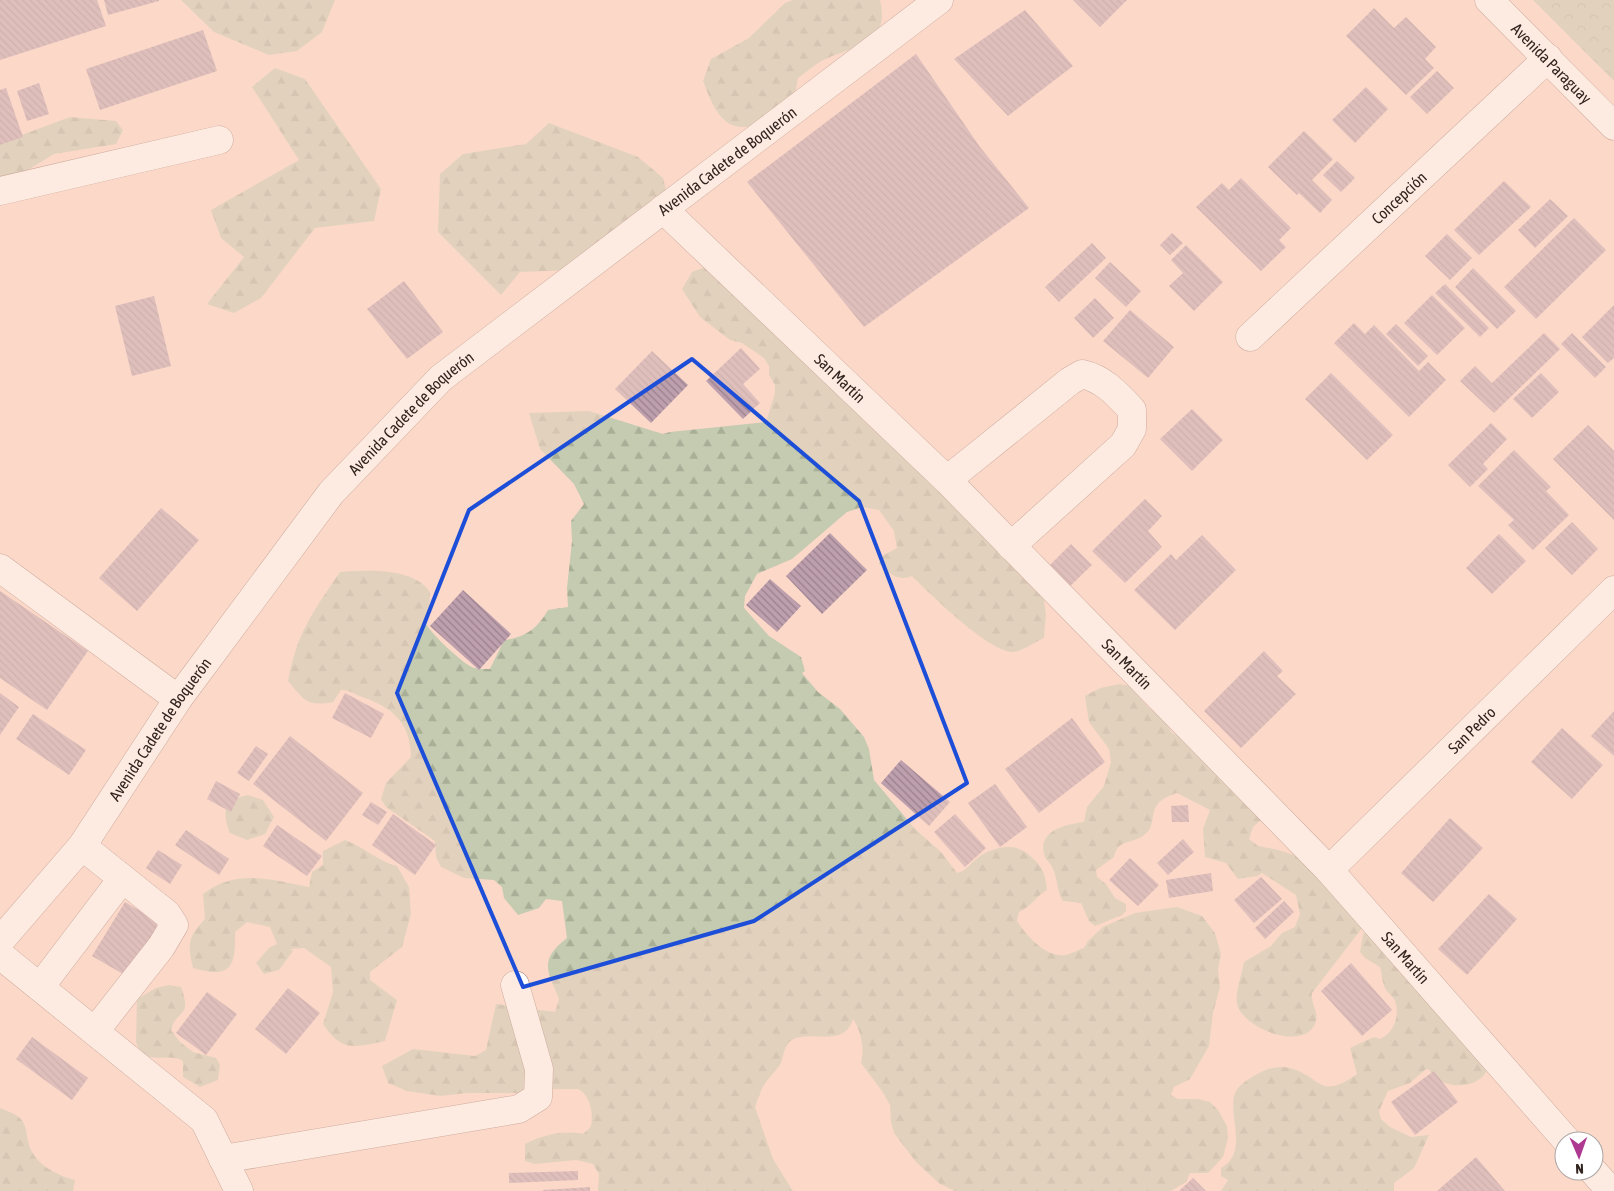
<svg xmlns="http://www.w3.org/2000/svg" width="1614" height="1191" font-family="'Asap Condensed',sans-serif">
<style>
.forest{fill:url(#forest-firs)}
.park{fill:url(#park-crowns)}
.building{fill:url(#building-back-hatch)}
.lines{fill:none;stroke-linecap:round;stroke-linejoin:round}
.minor-casing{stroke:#977669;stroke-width:29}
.major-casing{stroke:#977669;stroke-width:29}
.minor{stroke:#fff;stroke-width:28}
.major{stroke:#fff;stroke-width:28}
.marked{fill:none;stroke:#1d4ed8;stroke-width:4;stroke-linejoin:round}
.labels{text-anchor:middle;stroke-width:5;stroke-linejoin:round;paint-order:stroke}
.street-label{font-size:16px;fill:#31231e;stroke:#fff}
</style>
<defs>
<pattern id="forest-firs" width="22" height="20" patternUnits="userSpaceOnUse" patternTransform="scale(1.25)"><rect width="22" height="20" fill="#c4cbb0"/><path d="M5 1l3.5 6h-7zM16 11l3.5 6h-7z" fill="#a9ae97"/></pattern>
<pattern id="park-crowns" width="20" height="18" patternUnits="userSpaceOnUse" patternTransform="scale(1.25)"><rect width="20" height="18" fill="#c4cbb0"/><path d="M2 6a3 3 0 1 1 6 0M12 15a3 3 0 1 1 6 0" fill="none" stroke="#a9ae97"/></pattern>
<pattern id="building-back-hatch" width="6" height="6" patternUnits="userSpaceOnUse" patternTransform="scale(1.25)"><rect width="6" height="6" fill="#bd9fad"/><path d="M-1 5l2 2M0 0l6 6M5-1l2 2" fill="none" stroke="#9a818c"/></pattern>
</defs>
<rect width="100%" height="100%" fill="#fcd8c9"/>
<g class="forest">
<polygon points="181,0 335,0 322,32 297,51 269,55 214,32"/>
<path d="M793,0H880C890,43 859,45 828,58C817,62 808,71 798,78L794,101L779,120C767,122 752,128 740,127C718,125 710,98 703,81L711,59L749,38L785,3Z"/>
<polygon points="275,68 305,79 381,189 374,221 315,228 261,298 234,313 207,304 244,257 221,238 211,210 299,160 252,87"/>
<polygon points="70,117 116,121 123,130 116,144 54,154 0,187 0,143"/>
<polygon points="549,123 638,157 663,178 671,209 601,269 520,272 501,295 438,232 440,174 463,154 526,144"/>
<path d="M705,267L1042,587L1046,614L1044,638C1035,642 1021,652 1012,652C988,651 930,594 912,576C897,582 889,573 879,563L884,555L897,548L894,531L879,510L862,507L847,512L792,559L757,574L745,596L744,608L769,636L801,657L805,671L802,673L818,692L840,709L864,737L869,749L874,780L915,829L941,852L957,873C966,871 968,866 975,860C989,848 1013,841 1028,854C1042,866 1045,871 1047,890C1036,896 1031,907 1019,912L1017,921C1026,935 1046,958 1065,955C1071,954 1078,950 1084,948L1088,941L1103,927L1135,913L1177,907L1202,916L1215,933L1221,954L1218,970L1220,987L1213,1013L1209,1046L1190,1079L1174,1087L1171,1095L1178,1099H1198L1210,1102L1218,1110L1227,1126L1228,1138L1223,1157L1208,1173H1190L1186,1182L1171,1191H955L940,1184L916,1162L894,1133L891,1122L890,1105L882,1091L861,1063C865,1049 861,1031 853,1019C844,1049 811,1029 792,1040C784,1044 784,1055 781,1063C777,1070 771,1075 766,1082C761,1089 758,1098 755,1107L773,1159L793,1191H598L599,1174L593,1164L576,1160L535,1164L525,1161V1144C542,1135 564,1130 583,1134C586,1131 590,1129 591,1125C594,1113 589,1094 578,1089H535L525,1093H467L441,1096L407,1091L388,1083L382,1066L413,1049L475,1056L486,1050L496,1004L555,1012L559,999C548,972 538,960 567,938L562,901L546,899L539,908L518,915L504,898L502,887L494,880L464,878L441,867L436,857L435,841L386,807L381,799L386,783L411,757C410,722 393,708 362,697C354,694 350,690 341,690L333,702C307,707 304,700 288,681C297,632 313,612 340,572C367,570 413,567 430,592L429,615L425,622C429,632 464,665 474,668C479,669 485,669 490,669L504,640C525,638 538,628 548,610L568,607L567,588L572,541L571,521L584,504L574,484L540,449L529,413L589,411L663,434L670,432L766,422L775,393V385L769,375V366L764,358L742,343L730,340L700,317L682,289L692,272Z"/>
<path d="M1120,684L1130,686L1148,707L1165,721L1172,733C1183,736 1184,746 1194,750L1263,818L1253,827L1249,839L1258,846L1279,850L1305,859L1366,923L1312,993C1310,1004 1321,1013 1314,1026C1299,1051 1242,1027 1237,1004C1235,992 1242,974 1244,962L1271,946L1282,933L1295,927L1300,914L1296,895L1262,873L1257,876L1238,879L1226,863L1205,857L1203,829L1210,810L1177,793C1141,804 1162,823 1143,836C1131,844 1118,839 1114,857L1096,870L1097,877L1106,884L1115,898L1126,904V911L1122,915L1095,926L1089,921L1081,903L1063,901C1056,891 1058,877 1052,867C1050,863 1045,859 1044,854C1038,830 1067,824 1084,822L1087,807L1104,786L1111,762L1109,749L1089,722L1085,696L1100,688Z"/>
<path d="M248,795L263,800L274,817L265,834L247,840L230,833C226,824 225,818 226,808L237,798Z"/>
<path d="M345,840C364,847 379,862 397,866L409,887L411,914L402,947L370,972V980L397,1000L385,1041C355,1047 342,1053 323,1024L333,992L331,967L304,948L291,949L293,951L279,970L264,974L256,963L269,948L277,944L270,927L247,922L235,932C236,967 231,979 193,968C187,944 188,937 205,919L203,894C238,868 270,880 309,887L312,872L323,865V851Z"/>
<path d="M1373,928L1488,1068C1480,1089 1449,1090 1433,1076C1429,1073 1432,1070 1426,1069L1410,1083L1388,1091L1379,1111L1381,1119L1390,1127L1411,1137L1429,1135L1414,1168L1394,1183V1191H1221L1228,1180L1221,1176V1168C1254,1150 1219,1102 1241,1085C1263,1068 1281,1060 1306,1075C1317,1081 1323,1090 1337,1085C1344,1083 1351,1078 1357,1074L1350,1048L1374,1037L1380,1039C1395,1033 1401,1012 1394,999C1391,994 1386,992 1384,986C1382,980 1382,973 1380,967L1365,958L1360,952L1363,934Z"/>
<path d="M169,985L181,987C193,1019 176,1009 171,1030L180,1042L193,1052L216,1058L220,1065L218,1080L200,1087L183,1077V1061C168,1051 145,1069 136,1042L137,999L156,988Z"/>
<path d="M0,1108C7,1111 15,1113 21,1119C27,1127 26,1133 28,1141C32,1163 56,1175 75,1180L73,1191H0Z"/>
</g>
<polygon class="park" points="1533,0 1614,0 1614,81"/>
<g class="building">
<polygon points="0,0 97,0 106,26 0,60"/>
<polygon points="104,0 159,0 159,1 108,15"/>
<polygon points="1073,0 1127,0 1100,27"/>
<polygon points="1374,8 1394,28 1406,17 1436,47 1425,59 1434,68 1406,95 1346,36"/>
<polygon points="1025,10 1073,66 1008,116 954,59"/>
<polygon points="203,30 217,71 100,110 86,69"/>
<polygon points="916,54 980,147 1029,208 864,327 747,182"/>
<polygon points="1437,71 1454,88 1427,114 1410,97"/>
<polygon points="39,83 49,114 27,121 17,91"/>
<polygon points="1366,87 1388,109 1355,143 1332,120"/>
<polygon points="6,88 23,137 0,145 0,90"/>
<polygon points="1304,131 1333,159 1312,180 1332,200 1320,213 1299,193 1297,195 1268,167"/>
<polygon points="1337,161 1355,178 1341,192 1323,175"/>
<polygon points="1241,178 1291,228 1279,240 1286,247 1261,271 1196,207 1222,183 1229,190"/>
<polygon points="1504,181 1531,207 1479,255 1454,230"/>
<polygon points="1550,199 1568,216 1535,248 1518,230"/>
<polygon points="1574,218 1606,250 1536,319 1504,287"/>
<polygon points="1172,233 1183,243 1170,255 1160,245"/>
<polygon points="1447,234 1472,258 1450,280 1425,256"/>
<polygon points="1092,243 1106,258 1059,302 1045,287"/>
<polygon points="1186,245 1223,282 1194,311 1169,286 1183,273 1171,260"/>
<polygon points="1110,262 1141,291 1126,307 1095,278"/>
<polygon points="1473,268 1516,311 1497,329 1455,287"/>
<polygon points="404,281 443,332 407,359 367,309"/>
<polygon points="1445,284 1489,328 1480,337 1435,293"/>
<polygon points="1432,295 1465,328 1437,355 1404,323"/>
<polygon points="154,296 171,366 132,376 115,306"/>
<polygon points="1095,298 1114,318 1093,338 1074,318"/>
<polygon points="1614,305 1614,358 1608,363 1582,337"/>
<polygon points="1130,310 1174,347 1148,378 1103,341"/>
<polygon points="1354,323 1365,334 1374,325 1419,371 1428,362 1446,380 1409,417 1334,343"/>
<polygon points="1396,324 1428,356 1418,366 1386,334"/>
<polygon points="1544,333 1560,349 1494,413 1460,381 1475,366 1492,383"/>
<polygon points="1572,333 1606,367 1595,378 1561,344"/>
<polygon points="741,348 760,369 743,384 760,403 743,419 706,381"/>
<polygon points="652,351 688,385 651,423 615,389"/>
<polygon points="1331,373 1393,435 1367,460 1305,399"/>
<polygon points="1541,373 1559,392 1532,418 1513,399"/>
<polygon points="1192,409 1223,440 1192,471 1160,439"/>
<polygon points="1491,423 1507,439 1483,464 1488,469 1470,487 1448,465"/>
<polygon points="1588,425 1614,451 1614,520 1553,459"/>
<polygon points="1514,450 1551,487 1546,491 1569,515 1533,550 1508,525 1514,520 1478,486"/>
<polygon points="1145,499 1162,516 1148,531 1162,547 1125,583 1092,551"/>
<polygon points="161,508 199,540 137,611 99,578"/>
<polygon points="1572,522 1598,549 1572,575 1545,548"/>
<polygon points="830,533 867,570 822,614 786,576"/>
<polygon points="1499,534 1526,561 1492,594 1466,568"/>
<polygon points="1202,535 1236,570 1175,630 1134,590 1171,554 1176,560"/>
<polygon points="1071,544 1092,565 1064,592 1043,572"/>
<polygon points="770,579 801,606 777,632 746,605"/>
<polygon points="463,590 511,634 479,670 430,626"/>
<polygon points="0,591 88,651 47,710 0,678"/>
<polygon points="1264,651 1283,671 1277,676 1296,694 1241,748 1204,711"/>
<polygon points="0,693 19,707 0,735"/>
<polygon points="345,693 384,714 371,738 332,718"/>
<polygon points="1614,711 1614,756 1591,736"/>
<polygon points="33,714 86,750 69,775 16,739"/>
<polygon points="1072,718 1105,762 1039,813 1005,769"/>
<polygon points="1562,728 1603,765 1572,799 1531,762"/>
<polygon points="290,736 363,793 326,841 253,784"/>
<polygon points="256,746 268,754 249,781 237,773"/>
<polygon points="901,760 950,802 929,826 881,783"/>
<polygon points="216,781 240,794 231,812 207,799"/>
<polygon points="995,784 1027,827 1000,847 968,803"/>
<polygon points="371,802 387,812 378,825 362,815"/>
<polygon points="1188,805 1189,822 1172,822 1171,806"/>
<polygon points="393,814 436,845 415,875 372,845"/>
<polygon points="955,814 986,848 965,867 934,832"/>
<polygon points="1450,818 1483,848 1433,902 1401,873"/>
<polygon points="277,825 322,856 307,876 263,846"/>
<polygon points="186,830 229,859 219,875 175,845"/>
<polygon points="1183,839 1194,852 1168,875 1157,863"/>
<polygon points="158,850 182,865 170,884 146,868"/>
<polygon points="1130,858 1159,885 1138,906 1109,880"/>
<polygon points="1211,873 1213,891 1169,898 1166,880"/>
<polygon points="1261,877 1282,899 1254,923 1234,900"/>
<polygon points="1489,894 1517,919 1467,975 1438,949"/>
<polygon points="1284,901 1294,912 1265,939 1255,928"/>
<polygon points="125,902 160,923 128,977 92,956"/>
<polygon points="1351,963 1392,1010 1362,1036 1321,991"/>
<polygon points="288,988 320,1013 286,1054 255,1029"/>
<polygon points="207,992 237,1014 206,1055 176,1033"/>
<polygon points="32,1037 88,1078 72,1100 16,1059"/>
<polygon points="1434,1071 1458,1102 1415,1135 1391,1102"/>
<polygon points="1476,1157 1505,1191 1437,1191"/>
<polygon points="578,1171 578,1180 509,1183 509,1173"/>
<polygon points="1193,1178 1206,1191 1179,1191"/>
<polygon points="590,1187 590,1191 543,1191 543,1190"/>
</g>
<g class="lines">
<g class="minor-casing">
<g id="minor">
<path id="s1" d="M1489,0L1614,126"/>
<polyline points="0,191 219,140"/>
<path id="s2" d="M663,209L947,480L1329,870L1567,1141"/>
<path id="s3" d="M1250,337L1548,58"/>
<path d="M947,480L1070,381L1082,374C1104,379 1117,394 1132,410V429L1123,445L1011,546"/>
<polyline points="0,568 178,699"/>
<polyline points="82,846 167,914 174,925 161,947 95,1031"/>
<path id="s4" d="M1329,870L1614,590"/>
<polyline points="0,955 204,1120 239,1191"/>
<polyline points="40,987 122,879"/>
<polyline points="223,1159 519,1109 538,1097 539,1069 515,985"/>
<polyline points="1593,1171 1611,1191"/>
</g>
</g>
<g class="major-casing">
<g id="major">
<path id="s5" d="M0,941L82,846L178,699L331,493L441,378L939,0"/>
</g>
</g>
<use href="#minor" class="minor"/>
<use href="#major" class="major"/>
</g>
<path d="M0 0H1614V1191H0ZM692,359L859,501L967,783L754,921L523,987L397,693L469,510Z" fill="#fcd8c9" fill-opacity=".55" fill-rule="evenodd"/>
<path class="marked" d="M692,359L859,501L967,783L754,921L523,987L397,693L469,510Z"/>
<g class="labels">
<g class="street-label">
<text dy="6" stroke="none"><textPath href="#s1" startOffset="89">Avenida Paraguay</textPath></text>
<text dy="6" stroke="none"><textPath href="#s5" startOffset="1076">Avenida Cadete de Boquerón</textPath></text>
<text dy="6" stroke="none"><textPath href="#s3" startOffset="204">Concepción</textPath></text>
<text dy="6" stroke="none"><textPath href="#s2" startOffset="245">San Martín</textPath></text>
<text dy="6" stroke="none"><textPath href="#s5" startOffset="671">Avenida Cadete de Boquerón</textPath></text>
<text dy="6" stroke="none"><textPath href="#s2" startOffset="650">San Martín</textPath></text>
<text dy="6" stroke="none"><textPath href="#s5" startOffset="266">Avenida Cadete de Boquerón</textPath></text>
<text dy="6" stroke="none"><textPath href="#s4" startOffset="200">San Pedro</textPath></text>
<text dy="6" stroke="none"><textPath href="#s2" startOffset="1055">San Martín</textPath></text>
</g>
</g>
<g transform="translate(1579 1156) rotate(178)"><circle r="24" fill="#ffffff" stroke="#ada7a5"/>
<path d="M0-4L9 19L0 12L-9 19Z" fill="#ad3991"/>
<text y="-8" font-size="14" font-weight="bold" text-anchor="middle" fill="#31231e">N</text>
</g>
</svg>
